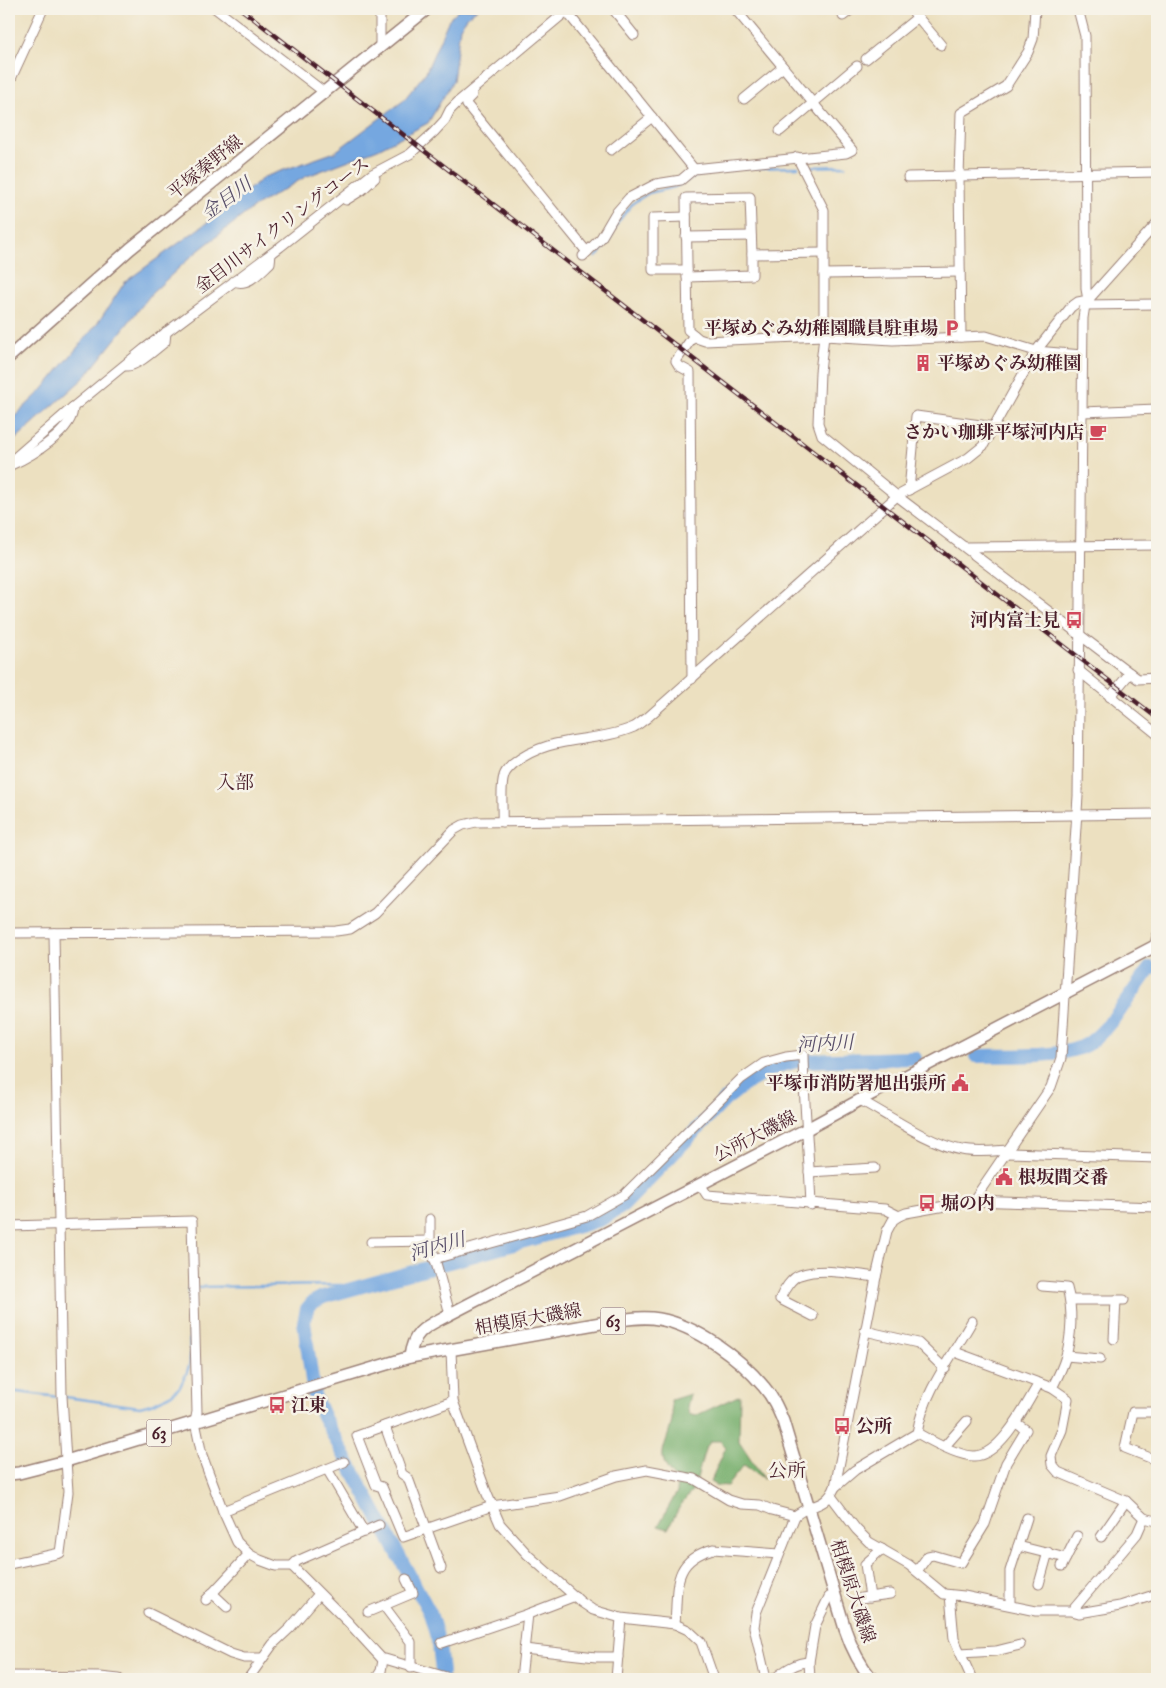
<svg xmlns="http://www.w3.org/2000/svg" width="1166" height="1688" font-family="'IM FELL Great Primer','Noto Serif JP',serif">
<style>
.forest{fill:#77af6d;stroke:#60674c}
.water{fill:#74a7e0;stroke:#5f6386}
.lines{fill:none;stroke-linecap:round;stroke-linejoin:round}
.stream{stroke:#74a7e0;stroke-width:2.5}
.river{stroke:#74a7e0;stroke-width:14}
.minor-casing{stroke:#9b8076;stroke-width:11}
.major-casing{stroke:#9b8076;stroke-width:14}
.minor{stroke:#fff;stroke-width:9}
.major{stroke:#fff;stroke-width:11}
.rail-casing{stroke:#4a1f2b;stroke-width:4.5}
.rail{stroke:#f7f3e8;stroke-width:2.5;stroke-dasharray:8;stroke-linecap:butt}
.labels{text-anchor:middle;stroke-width:5;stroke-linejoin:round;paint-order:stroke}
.shield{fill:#f7f3e8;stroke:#7e5f64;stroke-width:1}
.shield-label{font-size:16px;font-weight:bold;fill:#4a1f2b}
.street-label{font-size:18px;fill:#4a1f2b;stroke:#f7f3e8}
.poi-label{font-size:18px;font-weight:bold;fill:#4a1f2b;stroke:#f7f3e8;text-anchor:start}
.water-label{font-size:19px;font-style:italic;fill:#594f6a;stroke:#f7f3e8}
.neighbourhood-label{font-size:19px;fill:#4a1f2b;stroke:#f7f3e8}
</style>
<rect width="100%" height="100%" fill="#f7f3e8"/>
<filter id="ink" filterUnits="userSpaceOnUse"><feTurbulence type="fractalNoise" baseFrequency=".02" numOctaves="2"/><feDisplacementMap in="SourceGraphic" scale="10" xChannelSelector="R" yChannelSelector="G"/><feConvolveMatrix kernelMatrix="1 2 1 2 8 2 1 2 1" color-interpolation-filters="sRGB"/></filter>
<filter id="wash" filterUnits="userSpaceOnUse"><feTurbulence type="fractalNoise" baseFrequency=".0096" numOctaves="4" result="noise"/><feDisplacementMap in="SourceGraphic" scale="20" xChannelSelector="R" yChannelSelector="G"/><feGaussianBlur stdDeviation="1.12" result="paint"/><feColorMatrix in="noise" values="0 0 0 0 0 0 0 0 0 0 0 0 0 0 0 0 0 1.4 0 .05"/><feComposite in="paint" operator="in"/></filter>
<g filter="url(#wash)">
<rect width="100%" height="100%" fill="#ece0c0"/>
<path class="forest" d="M690,1394L687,1407L689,1414L695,1416L740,1395L739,1441L764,1479L744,1465L727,1486L715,1485L710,1482L726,1447L720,1441H711L705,1449L694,1489L680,1506L668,1529L658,1526L677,1492L678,1482C652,1454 666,1451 672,1420C673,1414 671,1407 671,1400Z"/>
<polygon class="water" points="459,9 478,9 469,15 460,27 453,81 428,123 378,149 305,177 254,207 193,255 152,293 85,377 9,445 9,422 42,390 97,324 125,282 223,211 264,177 335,152 403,101 426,72 449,19"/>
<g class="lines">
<g class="stream">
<polyline points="804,167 845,166"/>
<polyline points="744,168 798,167"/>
<polyline points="596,257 608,243 618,222 633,203 649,193 675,187 697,176 734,169"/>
<polyline points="9,1391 59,1397"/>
<polyline points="65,1397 140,1407 151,1404 169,1396 180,1387 187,1372 190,1363 189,1287 342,1285 347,1291"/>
</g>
<g class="river">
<path d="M976,1056C1005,1055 1066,1059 1089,1043C1112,1027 1133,990 1150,968"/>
<polyline points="442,1672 439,1644 430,1613 323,1416 314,1395 304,1322 307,1309 312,1303 323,1297 600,1220 623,1206 725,1100 745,1084 778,1066 797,1061 915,1058"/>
</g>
</g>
</g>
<g filter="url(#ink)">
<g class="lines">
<g class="minor-casing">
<g id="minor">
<polyline points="216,9 324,92"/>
<polyline points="574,9 570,16 694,169"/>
<polyline points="613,9 634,35"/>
<polyline points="911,9 941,45"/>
<polyline points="1153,9 1157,9"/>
<polyline points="843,16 852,9"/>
<polyline points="380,46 380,9"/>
<polyline points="866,59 918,17"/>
<polyline points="9,83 43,9"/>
<polyline points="472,95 466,101 467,105 587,252"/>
<polyline points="744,99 783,67"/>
<polyline points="780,131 857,66"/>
<polyline points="611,150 652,117"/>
<polyline points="797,157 824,210 824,336 820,372 818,423 822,435 897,496 1130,673"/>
<polyline points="908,177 1157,172"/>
<polyline points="346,200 362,190 375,178"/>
<polyline points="686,217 653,218 653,270 687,270"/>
<polyline points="686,237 751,236"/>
<polyline points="824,253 752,254 750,197 686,198 688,330 699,339 705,341 824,336 893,340 986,336 1036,351 1082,355"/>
<polyline points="583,256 601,238 615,214 629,198 656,184 681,180 694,169 846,153 852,150 735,9"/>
<polyline points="824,274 960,272"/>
<polyline points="687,277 752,275 752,254"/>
<path d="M234,281C248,287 260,272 270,263L271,254"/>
<polyline points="1085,305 1157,304"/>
<polyline points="961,337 959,177 961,113 1006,86 1028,52 1033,39 1035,9"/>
<path d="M126,366C137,367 156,349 165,342L166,332"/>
<polyline points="1083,412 1157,409"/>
<polyline points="9,463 72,408 144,349 280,247 372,174 410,154 434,132 445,120 450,110 459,101 569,9"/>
<path d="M11,465C31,456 74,431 73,407"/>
<polyline points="909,490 916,416 995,427"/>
<polyline points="966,547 1157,545"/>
<polyline points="1078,670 1157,734"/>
<polyline points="692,679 690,372 679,366 676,361 694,335"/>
<polyline points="1110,697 1130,673 1138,679 1157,678"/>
<path d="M502,822C503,810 500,787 504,776C505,771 509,768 513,764C550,734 594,744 634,727C638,725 642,721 647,718L897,496L968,458L983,446L1036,351L1071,307L1078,302L1088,300L1086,289L1085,36L1078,9"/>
<polyline points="9,933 336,931 350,929 375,913 454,830 463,825 476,822 1157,814"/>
<polyline points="1154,947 1157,936"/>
<path d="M860,1100C888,1115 931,1145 962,1150C977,1153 993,1151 1008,1150"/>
<polyline points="1007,1153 1157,1158"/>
<polyline points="809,1172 875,1168"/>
<polyline points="700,1184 707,1195 885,1209 899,1216"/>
<polyline points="973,1201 1051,1087 1061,1058 1078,796 1083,318 1085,305 1088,300 1157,223"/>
<polyline points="430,1219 430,1241 450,1314"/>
<polyline points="9,1226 192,1221 197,1412 195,1422 202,1455 223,1511 237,1542 249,1554 260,1560 276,1566 292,1566 297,1561 379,1525"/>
<polyline points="371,1242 430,1241"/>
<path d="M434,1259L587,1216L624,1195L741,1079L764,1063L786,1057L803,1055C804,1105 809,1155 811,1205"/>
<path d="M1042,1286L1067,1288C1073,1309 1072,1337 1065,1359C1062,1369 1057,1378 1052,1388"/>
<polyline points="1071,1300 1124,1300"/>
<path d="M813,1316L780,1299C783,1291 792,1277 800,1275C823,1267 852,1274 876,1277"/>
<polyline points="865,1331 918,1343 945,1369"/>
<polyline points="1114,1339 1116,1300"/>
<polyline points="451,1350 453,1401 487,1494 500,1524 528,1555 581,1602 593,1610 621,1618 675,1624 688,1630 701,1642 714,1679"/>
<polyline points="955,1352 1052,1388 1068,1399 1062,1430 1051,1456 1052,1465 1058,1472 1126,1501 1144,1518 1157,1521"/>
<polyline points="1066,1356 1100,1359"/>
<polyline points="453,1401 357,1436 376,1485 382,1487 403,1537 492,1506 560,1496 616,1476 647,1470 694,1479 729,1500 742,1504 760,1505 772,1510 795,1516"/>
<polyline points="1157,1412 1133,1412 1125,1448 1153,1459 1157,1463"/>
<polyline points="385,1426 402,1474 408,1478 441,1568"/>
<path d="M917,1433C931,1441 958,1456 974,1456C1001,1456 1027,1403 1039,1383"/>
<polyline points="945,1446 967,1421"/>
<polyline points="327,1469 364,1532"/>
<path d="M835,1487L855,1470L917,1433C924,1391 952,1357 972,1321"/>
<polyline points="831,1496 856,1529 869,1542 909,1565 944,1594 964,1596 1036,1611 1072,1611 1079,1613 1120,1606 1157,1594"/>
<polyline points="223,1511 344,1462"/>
<polyline points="1101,1537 1126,1501"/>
<polyline points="1018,1546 1066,1558"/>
<polyline points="9,1564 60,1553 68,1492 62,1396 54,933"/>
<polyline points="292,1566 348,1622 383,1660 385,1659 453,1679"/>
<polyline points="1062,1566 1077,1536"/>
<polyline points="917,1571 928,1556 933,1555 961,1563 985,1524 1006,1463 1026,1430 1016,1423"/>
<polyline points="1039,1584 1048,1552"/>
<polyline points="212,1593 227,1607"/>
<polyline points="950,1595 954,1639 972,1679"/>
<polyline points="870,1597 865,1564 882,1549"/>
<polyline points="861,1598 890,1594"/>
<polyline points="206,1600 249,1554"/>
<polyline points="1010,1604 1010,1571 1027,1518"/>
<polyline points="384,1606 411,1642 411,1668"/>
<polyline points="1072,1611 1137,1534 1144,1518"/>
<polyline points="368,1612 413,1593 406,1579"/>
<polyline points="148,1613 231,1654 244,1658 262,1658"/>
<path d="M675,1624C678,1588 671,1561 713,1549L779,1554"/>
<polyline points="442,1643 528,1614 575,1596"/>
<polyline points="524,1649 596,1657 618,1657"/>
<polyline points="960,1653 996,1651 1020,1645"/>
<polyline points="9,1676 100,1677 119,1679"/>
<polyline points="248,1679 273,1644 290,1628 319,1594"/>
<polyline points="376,1679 381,1671 383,1660"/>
<polyline points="521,1679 528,1614"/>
<polyline points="616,1679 621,1618"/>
<path d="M766,1679L754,1627L756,1613L795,1516C809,1503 825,1510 835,1487L876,1277L887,1231L893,1220L899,1216L906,1213L973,1201L1157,1207"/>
<path d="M774,1679C784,1671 796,1662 809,1662"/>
<polyline points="810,1679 809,1662 815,1626 829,1597 834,1595"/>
</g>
</g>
<g class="major-casing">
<g id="major">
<polyline points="9,357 130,249 427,9"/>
<path d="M410,1357C413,1329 428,1326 450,1314L807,1129L860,1100L1157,945"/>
<path d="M9,1474L19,1473L66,1461L410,1357L612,1321C627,1319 643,1316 659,1319C697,1326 739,1357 764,1387C773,1397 778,1409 783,1421L845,1629C851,1647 859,1664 872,1679"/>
</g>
</g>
<use href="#minor" class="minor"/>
<use href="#major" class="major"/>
<g class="rail-casing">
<polyline id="rail" points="241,9 1157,718"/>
</g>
<use href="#rail" class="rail"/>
</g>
</g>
<defs>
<g id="parking-bare" transform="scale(1.35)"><path d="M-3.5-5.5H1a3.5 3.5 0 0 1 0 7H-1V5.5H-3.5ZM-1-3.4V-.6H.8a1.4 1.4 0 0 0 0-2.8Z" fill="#d1495b" stroke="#f7f3e8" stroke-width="2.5" paint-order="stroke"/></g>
<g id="building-bare" transform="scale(1.35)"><path d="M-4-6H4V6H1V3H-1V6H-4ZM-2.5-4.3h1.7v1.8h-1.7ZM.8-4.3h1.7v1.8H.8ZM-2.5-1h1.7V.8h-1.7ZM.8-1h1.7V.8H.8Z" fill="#d1495b" stroke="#f7f3e8" stroke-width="2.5" paint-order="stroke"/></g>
<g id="cafe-bare" transform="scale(1.35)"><path d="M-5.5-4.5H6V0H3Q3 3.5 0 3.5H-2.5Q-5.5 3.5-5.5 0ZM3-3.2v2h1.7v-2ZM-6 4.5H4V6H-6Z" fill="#d1495b" stroke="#f7f3e8" stroke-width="2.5" paint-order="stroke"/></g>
<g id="bus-bare" transform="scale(1.35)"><path d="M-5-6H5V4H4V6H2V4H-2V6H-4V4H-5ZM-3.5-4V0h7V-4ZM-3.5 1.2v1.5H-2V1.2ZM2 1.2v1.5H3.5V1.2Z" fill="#d1495b" stroke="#f7f3e8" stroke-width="2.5" paint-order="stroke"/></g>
<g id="civic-bare" transform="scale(1.35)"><path d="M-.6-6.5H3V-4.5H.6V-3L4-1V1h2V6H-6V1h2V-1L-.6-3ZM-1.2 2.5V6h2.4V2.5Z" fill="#d1495b" stroke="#f7f3e8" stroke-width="2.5" paint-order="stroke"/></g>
</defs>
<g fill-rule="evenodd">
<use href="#parking-bare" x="952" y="328"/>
<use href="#building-bare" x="923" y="363"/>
<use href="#cafe-bare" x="1098" y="432"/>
<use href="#bus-bare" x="1074" y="620"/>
<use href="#civic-bare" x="960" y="1083"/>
<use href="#civic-bare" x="1004" y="1177"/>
<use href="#bus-bare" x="927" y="1203"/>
<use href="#bus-bare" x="277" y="1405"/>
<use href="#bus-bare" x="842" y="1426"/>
</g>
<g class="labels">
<g class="shield">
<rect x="600.5" y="1307.5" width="25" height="27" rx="4"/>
<rect x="146.5" y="1419.5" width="25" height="27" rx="4"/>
</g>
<g class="shield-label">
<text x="613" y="1327">63</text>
<text x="159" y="1439">63</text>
</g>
<g class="street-label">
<text transform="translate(205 167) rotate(-39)" y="6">平塚秦野線</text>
<text transform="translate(282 225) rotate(-37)" y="6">金目川サイクリングコース</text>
<text transform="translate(755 1136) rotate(-27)" y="6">公所大磯線</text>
<text transform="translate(528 1319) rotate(-10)" y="6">相模原大磯線</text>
<text transform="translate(853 1591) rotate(72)" y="6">相模原大磯線</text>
</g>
<g class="poi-label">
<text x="938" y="334" text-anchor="end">平塚めぐみ幼稚園職員駐車場</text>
<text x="937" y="369">平塚めぐみ幼稚園</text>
<text x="1084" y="438" text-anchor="end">さかい珈琲平塚河内店</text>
<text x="1060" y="626" text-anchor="end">河内富士見</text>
<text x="946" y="1089" text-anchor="end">平塚市消防署旭出張所</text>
<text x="1018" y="1183">根坂間交番</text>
<text x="941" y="1209">堀の内</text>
<text x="291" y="1411">江東</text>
<text x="856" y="1432">公所</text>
</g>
<g class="water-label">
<text transform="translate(226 198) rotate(-36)" y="7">金目川</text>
<text transform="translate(825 1043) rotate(-3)" y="7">河内川</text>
<text transform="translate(437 1246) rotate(-16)" y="7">河内川</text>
</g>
<g class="neighbourhood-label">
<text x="235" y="789">入部</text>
<text x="787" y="1477">公所</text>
</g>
</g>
<rect width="1166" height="1688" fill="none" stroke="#f7f3e8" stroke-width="30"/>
</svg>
